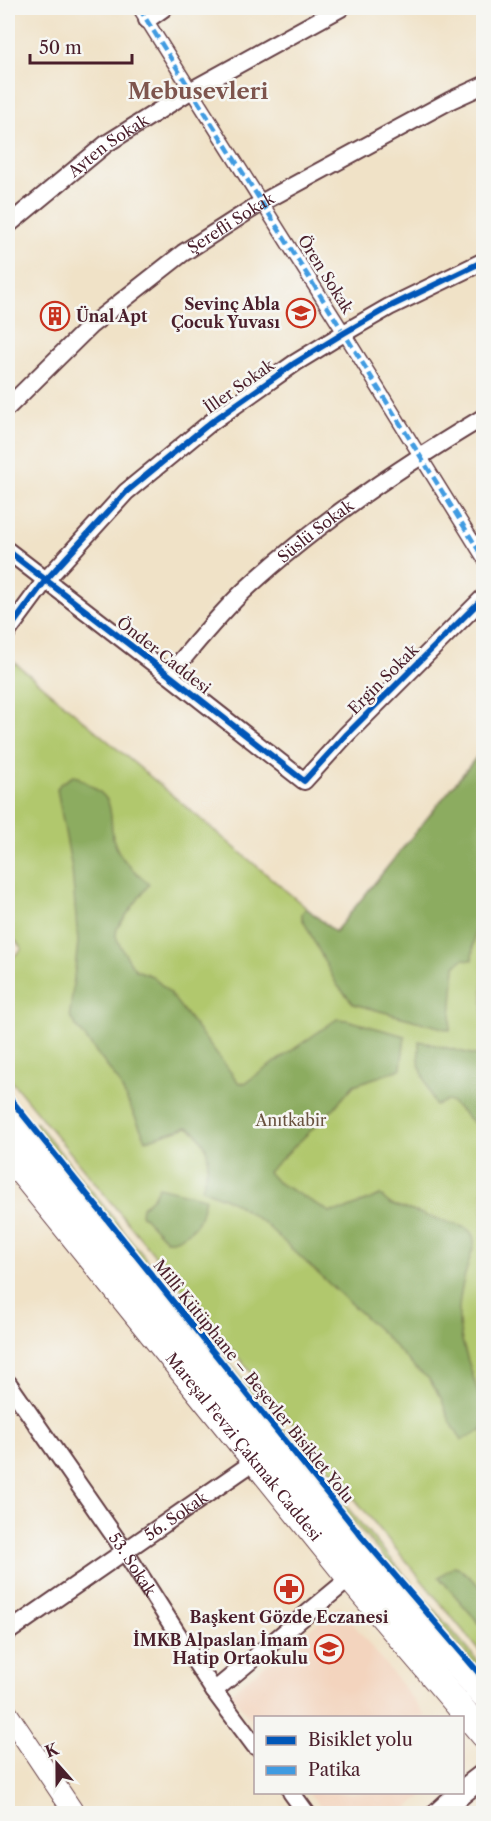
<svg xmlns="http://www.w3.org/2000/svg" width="491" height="1821" font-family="'Libre Caslon Text',serif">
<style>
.built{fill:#f3d4be}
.green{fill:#b1c86d;stroke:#7e744c;stroke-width:1.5}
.forest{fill:#8cac60;stroke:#6b6646;stroke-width:1.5}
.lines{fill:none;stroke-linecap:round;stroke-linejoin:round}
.pedestrian-casing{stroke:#633c42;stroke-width:15}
.minor-casing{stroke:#633c42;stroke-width:20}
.tertiary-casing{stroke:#633c42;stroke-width:22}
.secondary-casing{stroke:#633c42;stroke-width:26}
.primary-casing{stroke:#633c42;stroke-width:28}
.pedestrian{stroke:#fff;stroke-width:12}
.minor{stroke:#fff;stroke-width:16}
.tertiary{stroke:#fff;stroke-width:20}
.secondary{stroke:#fff;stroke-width:22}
.primary{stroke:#fff;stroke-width:26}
.quiet{stroke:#409be1;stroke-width:4.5;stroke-dasharray:9 4.5;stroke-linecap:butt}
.cycleway-casing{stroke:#f6f6f2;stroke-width:10}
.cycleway{stroke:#0057b8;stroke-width:6}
.labels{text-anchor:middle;stroke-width:5;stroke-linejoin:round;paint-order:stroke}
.street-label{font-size:16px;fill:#4a1f2b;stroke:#f6f6f2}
.poi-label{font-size:16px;font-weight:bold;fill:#4a1f2b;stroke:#f6f6f2;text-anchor:end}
.park-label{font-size:16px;fill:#69523f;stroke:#f6f6f2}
.district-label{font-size:22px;font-weight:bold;fill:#7e554e;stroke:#f6f6f2}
</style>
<rect width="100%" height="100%" fill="#f6f6f2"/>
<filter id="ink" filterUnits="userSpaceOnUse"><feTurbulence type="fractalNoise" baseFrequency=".0167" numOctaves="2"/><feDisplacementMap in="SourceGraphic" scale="12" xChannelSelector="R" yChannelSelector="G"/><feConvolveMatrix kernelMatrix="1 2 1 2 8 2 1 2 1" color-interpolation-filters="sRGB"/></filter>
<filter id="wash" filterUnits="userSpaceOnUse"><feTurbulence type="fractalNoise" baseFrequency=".008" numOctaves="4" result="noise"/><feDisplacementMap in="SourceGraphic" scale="24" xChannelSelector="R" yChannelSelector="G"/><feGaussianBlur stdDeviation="1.35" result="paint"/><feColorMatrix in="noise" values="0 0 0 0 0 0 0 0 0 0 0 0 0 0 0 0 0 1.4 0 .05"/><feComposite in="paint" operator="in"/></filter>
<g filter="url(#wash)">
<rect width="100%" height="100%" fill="#f0e2c7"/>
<g class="built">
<polygon points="339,1606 427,1717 255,1718 255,1725 230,1693"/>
<polygon points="309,1793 426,1793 400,1814 326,1813"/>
</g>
<g class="green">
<polygon points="8,657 335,932 483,749 483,1655 8,1077 8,962 22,949 8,931"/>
<polygon points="36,1122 328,1485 483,1667 483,1674 325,1488 34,1126"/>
</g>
<g class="forest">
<polygon points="483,749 484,881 475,928 472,960 463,959 455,966 450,1030 354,1004 337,985 302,918 302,913 306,908 335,932"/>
<path d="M73,776L78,777C87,784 101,790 107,800C112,809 111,822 112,832C115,856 132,869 149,884L117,928L116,936L119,944L132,965L136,970L152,976L168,991L239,1083H245L337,1019L347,1020L405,1036L401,1068L398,1070L354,1085L334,1108L268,1172L277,1182L330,1212L344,1210L380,1195L390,1204L466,1228C473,1233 474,1236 474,1245C465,1274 454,1304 461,1336C468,1367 484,1398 483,1430L461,1440L449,1419L441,1398L428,1378L415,1368L382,1333L264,1223L233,1202L202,1189C207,1166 214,1155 198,1135C194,1131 192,1129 187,1127L146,1140L118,1081L71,1019L70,1013L78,942L72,869L57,789L60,784Z"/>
<polygon points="419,1041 479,1056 483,1060 483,1132 451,1102 446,1101 435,1106 419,1064"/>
<path d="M158,1187L205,1198C203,1205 202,1215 198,1222C192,1231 177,1242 166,1240L141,1214L142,1207L153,1197Z"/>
<polygon points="454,1566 458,1567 483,1589 483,1628 439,1577"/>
</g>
</g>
<g filter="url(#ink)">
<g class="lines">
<g class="pedestrian-casing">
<polyline id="pedestrian" points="139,8 344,333 484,559"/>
</g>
<g class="minor-casing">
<g id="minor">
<polyline points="147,20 164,8"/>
<path id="s1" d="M8,225L106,144L190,91L341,8"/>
<path id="s2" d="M8,407L90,326L183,253L261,203L451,100L484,85"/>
<polyline points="8,551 169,675 304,781 347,734 484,597"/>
<polyline points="8,631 45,581 126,492 210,423 295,363 344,333 389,307 484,261"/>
<path id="s3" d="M169,675C194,646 218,615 246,589C317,523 400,467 484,417"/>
<path id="s4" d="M8,1383L124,1550L214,1691L255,1746"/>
<path id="s5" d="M8,1632L255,1461"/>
<polyline points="214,1691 350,1578"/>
<polyline points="291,1792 307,1814"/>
</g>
</g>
<g class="tertiary-casing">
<polyline id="tertiary" points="8,1714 75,1814"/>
</g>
<g class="secondary-casing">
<g id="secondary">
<polyline points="462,1792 484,1775"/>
<polyline points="438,1814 462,1792"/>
</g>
</g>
<g class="primary-casing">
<g id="primary">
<polyline points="8,1117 360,1554 484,1695"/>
<path id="s6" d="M8,1155L350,1578L484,1735"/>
</g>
</g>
<use href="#pedestrian" class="pedestrian"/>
<use href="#minor" class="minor"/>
<use href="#tertiary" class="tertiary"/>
<use href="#secondary" class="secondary"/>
<use href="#primary" class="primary"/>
<polyline class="quiet" points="139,8 344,333 484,559"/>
<g class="cycleway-casing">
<g id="cycleway">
<polyline points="8,551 169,675 304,781 347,734 484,597"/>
<polyline points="8,631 45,581 126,492 210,423 295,363 344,333 389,307 484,261"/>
<polyline points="8,1096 362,1537 484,1679"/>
</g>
</g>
<use href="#cycleway" class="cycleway"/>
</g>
</g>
<defs>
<g id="school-ring" transform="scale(1.5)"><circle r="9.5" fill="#f6f6f2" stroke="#c8321e" stroke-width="1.5"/><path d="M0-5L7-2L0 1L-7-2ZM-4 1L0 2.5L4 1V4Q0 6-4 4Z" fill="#c8321e"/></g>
<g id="building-ring" transform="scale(1.5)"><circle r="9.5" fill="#f6f6f2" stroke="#c8321e" stroke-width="1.5"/><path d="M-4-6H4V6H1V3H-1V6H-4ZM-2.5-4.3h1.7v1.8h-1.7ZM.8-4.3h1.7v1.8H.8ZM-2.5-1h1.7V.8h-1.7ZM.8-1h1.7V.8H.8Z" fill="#c8321e"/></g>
<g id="pharmacy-ring" transform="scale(1.5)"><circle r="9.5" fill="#f6f6f2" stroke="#c8321e" stroke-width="1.5"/><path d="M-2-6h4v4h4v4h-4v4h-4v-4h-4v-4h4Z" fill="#c8321e"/></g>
</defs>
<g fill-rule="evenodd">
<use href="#school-ring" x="301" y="313"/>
<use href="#building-ring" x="55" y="316"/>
<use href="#pharmacy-ring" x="289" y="1589"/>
<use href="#school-ring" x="329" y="1649"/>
</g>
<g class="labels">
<g class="street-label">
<text dy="6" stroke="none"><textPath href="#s1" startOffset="128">Ayten Sokak</textPath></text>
<text dy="6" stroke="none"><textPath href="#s2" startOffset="290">Şerefli Sokak</textPath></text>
<text transform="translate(326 274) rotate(58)" y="6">Ören Sokak</text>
<text transform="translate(239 386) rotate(-35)" y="6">İller Sokak</text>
<text dy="6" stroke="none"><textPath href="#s3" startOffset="206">Süslü Sokak</textPath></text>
<text transform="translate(164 655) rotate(38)" y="6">Önder Caddesi</text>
<text transform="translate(383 679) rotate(-45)" y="6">Ergin Sokak</text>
<text transform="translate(254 1381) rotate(51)" y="6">Millî Kütüphane – Beşevler Bisiklet Yolu</text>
<text dy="6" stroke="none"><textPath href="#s6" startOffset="375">Mareşal Fevzi Çakmak Caddesi</textPath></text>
<text dy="6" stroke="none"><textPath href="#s5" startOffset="204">56. Sokak</textPath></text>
<text dy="6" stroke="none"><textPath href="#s4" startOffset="220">53. Sokak</textPath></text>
</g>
<g class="poi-label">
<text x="280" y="310">Sevinç Abla<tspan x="280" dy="18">Çocuk Yuvası</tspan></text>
<text x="76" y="322" text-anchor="start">Ünal Apt</text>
<text x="289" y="1623" text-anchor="middle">Başkent Gözde Eczanesi</text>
<text x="308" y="1646">İMKB Alpaslan İmam<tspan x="308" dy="18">Hatip Ortaokulu</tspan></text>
</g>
<g class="park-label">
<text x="291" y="1126">Anıtkabir</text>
</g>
<g class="district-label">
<text x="198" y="99">Mebusevleri</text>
</g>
</g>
<rect width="491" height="1821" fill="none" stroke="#f6f6f2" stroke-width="30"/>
<rect x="254" y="1716" width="210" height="78" fill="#f6f6f2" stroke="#b1a0a2" stroke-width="1.5"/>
<rect x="266" y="1736" width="30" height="9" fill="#0057b8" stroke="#b1a0a2" stroke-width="1.5"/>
<text x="308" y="1746" font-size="18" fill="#4a1f2b">Bisiklet yolu</text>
<rect x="266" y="1766" width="30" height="9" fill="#409be1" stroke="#b1a0a2" stroke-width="1.5"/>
<text x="308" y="1776" font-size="18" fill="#4a1f2b">Patika</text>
<g transform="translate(57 1764) rotate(339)" stroke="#f6f6f2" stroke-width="4.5" paint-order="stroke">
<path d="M0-4.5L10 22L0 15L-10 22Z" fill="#4a1f2b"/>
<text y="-9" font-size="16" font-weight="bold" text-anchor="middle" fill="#4a1f2b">K</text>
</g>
<path d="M30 54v9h102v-9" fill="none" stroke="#4a1f2b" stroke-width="3"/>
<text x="39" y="54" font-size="18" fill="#4a1f2b" stroke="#f6f6f2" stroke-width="4.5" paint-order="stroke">50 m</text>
</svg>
